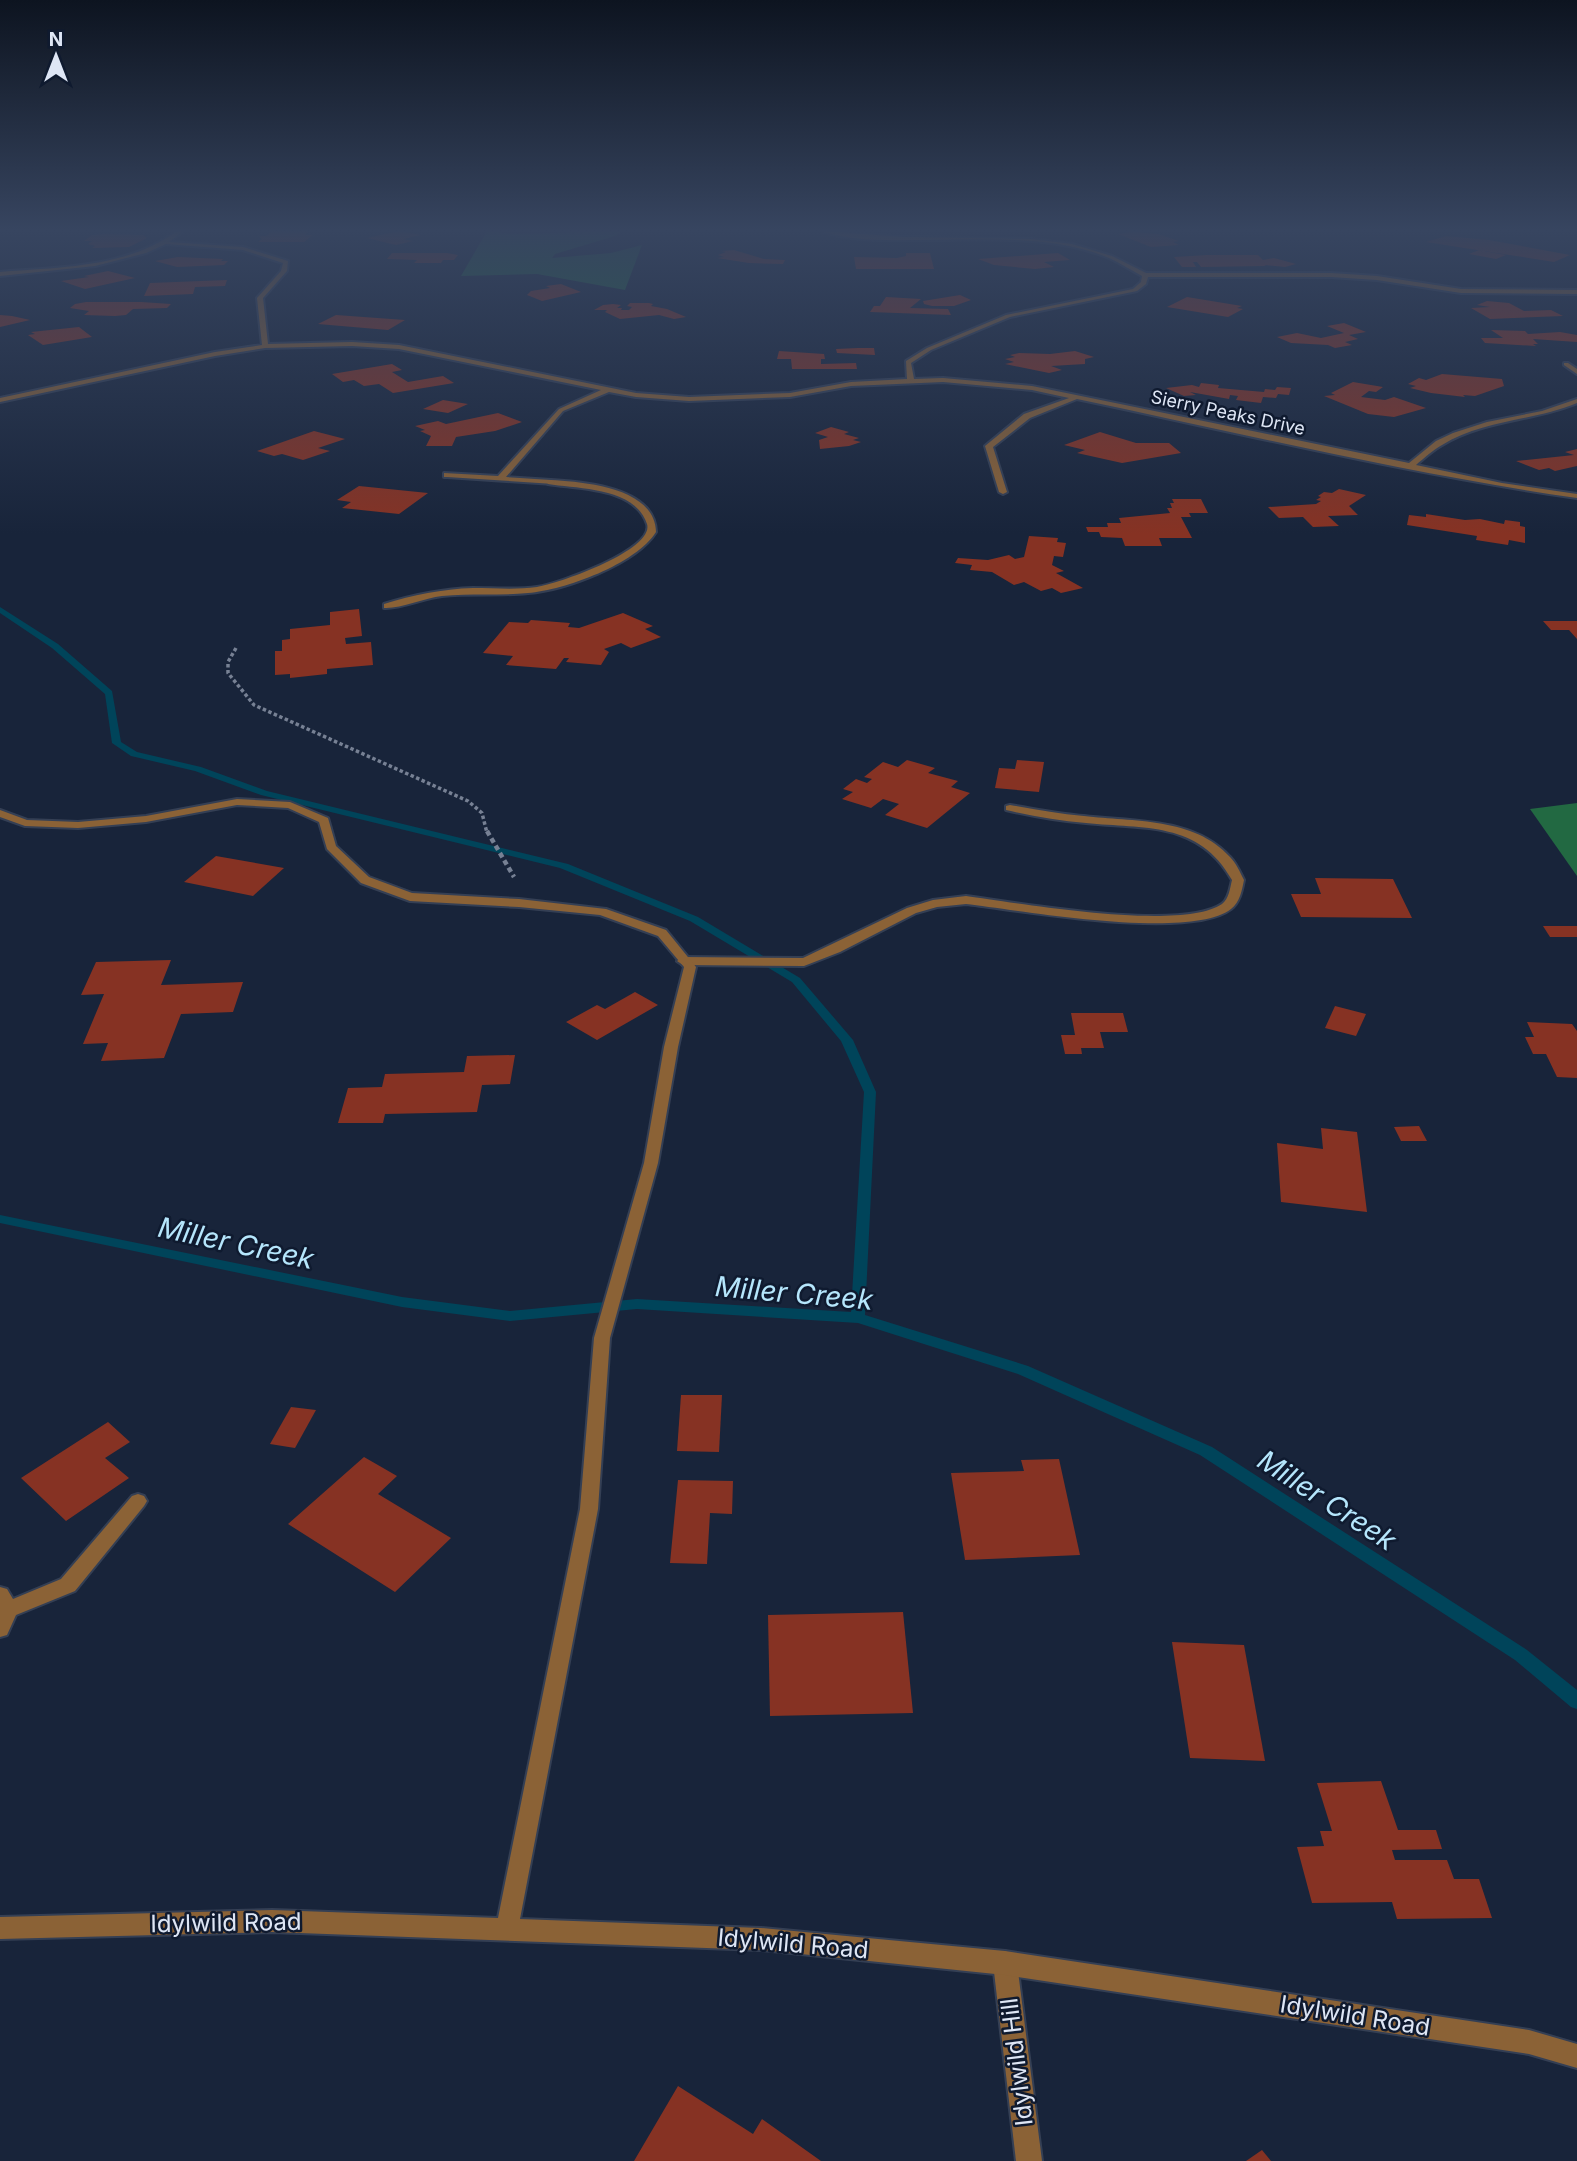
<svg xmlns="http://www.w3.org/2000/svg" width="1577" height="2161" font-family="Inter,sans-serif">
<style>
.forest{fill:#226942}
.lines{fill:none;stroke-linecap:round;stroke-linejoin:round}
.stream{fill:#00445a;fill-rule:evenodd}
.building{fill:#863223}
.service-casing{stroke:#343f54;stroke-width:4}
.minor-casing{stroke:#343f54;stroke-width:4}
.path-far1{stroke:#778194;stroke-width:3.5;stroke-dasharray:3.5 2.5;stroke-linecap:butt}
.path{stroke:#778194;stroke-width:4.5;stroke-dasharray:5 3.5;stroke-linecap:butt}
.service{fill:#8b6236;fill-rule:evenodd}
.minor{fill:#8b6236;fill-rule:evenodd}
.labels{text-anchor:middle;stroke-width:5;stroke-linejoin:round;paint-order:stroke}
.far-street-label{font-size:18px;fill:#dee6f5;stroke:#0f1a2f}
.near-street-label{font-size:24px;fill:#dee6f5;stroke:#0f1a2f}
.near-water-label{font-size:28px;font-style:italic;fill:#b5e6fc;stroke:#0f1a2f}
</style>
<rect width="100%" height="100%" fill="#18243a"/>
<g class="forest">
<polygon points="487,231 516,234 622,231 615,236 555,254 552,258 611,253 642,245 625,290 537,274 461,276"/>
<polygon points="1577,803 1577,876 1530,809"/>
</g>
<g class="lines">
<polygon class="stream" points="0,607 58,644 112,691 121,742 137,752 201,767 267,791 568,864 698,917 800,978 853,1040 876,1092 865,1315 1028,1366 1212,1447 1527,1650 1577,1690 1577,1709 1571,1707 1515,1660 1200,1455 1018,1374 858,1323 637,1309 510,1321 402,1307 0,1223 0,1215 402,1297 510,1311 637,1299 851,1312 864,1092 841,1041 792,982 690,921 560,868 261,795 195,771 131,756 112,743 105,694 52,648 0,613"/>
</g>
<g class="building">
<polygon points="271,231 309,231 305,235 313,235 304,242 258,242 262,239 259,236 267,236"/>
<polygon points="399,231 421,235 403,239 413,241 396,245 367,238"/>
<polygon points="1133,232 1158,234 1179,241 1173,242 1179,245 1151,247 1118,234"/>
<polygon points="105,234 143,235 147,238 129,247 92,248 95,246 88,244 92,241 84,241 92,235"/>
<polygon points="1446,236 1489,240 1570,255 1554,262 1426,242"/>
<polygon points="734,250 764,259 785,260 783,264 749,263 717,258 724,257 718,255 726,252 721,251"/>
<polygon points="1479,250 1506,255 1496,259 1469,254"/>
<polygon points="392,253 447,253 458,255 454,260 443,260 441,263 414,263 417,260 387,259"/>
<polygon points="906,253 930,253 934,269 856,269 854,257 897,258 906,256"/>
<polygon points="1058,253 1070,260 1044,262 1054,267 1035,269 994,265 978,259"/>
<polygon points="1207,255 1258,255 1263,260 1274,258 1296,264 1285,267 1264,265 1266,266 1201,267 1197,262 1193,262 1196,267 1182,267 1174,257"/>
<polygon points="178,257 223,259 221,261 228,261 224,265 177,267 155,261"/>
<polygon points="108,271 135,278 85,289 61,281 89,277 84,276"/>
<polygon points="227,280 225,286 195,287 193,294 144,296 150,283"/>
<polygon points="561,284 581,292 542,301 527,295 531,291 550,288 546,286"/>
<polygon points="960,295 971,300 954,306 932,306 924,304 923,301"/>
<polygon points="886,297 921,299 910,308 948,309 951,315 870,312 874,306 880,306"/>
<polygon points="1187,297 1242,306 1237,308 1243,309 1228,317 1167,307"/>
<polygon points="1487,301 1509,303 1524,311 1551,310 1563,316 1490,319 1471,308 1490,307 1477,305"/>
<polygon points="86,302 141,302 171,304 167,308 133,309 126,315 115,316 84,315 89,311 70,308 75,304"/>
<polygon points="630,303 649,303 653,304 651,306 667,309 686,317 674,319 659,315 620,319 605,312 607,310 594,310 603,305 613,304 621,305 617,308 622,308 621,310 629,310 632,307 627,306"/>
<polygon points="0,315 12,316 30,320 0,327"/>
<polygon points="336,315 405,320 388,330 318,324"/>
<polygon points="1344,323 1366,332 1349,335 1358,339 1345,342 1352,345 1335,348 1328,345 1291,343 1277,337 1297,333 1321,338 1344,333 1327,326"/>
<polygon points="79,327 92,337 43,345 28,335 35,334 31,332"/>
<polygon points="1491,330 1525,331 1528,334 1560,332 1577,335 1577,342 1533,339 1538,344 1533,344 1536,346 1485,343 1481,338 1503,338"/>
<polygon points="858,348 874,348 875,355 837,353 836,349"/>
<polygon points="779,351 824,354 825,359 821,359 821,364 856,363 857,369 792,369 791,359 777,359"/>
<polygon points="1075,351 1094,357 1085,359 1085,364 1051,366 1062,370 1049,373 1005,364 1014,362 1005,359 1015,357 1010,355 1019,353 1050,354"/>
<polygon points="392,364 402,370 392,372 408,382 443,376 454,383 393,393 379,384 364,386 354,380 343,382 332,374"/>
<polygon points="1442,374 1502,379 1504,386 1475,396 1463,395 1465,397 1431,393 1410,388 1416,386 1408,384 1419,378 1426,380"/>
<polygon points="1353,382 1383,387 1376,392 1369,391 1361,397 1385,400 1394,397 1426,408 1394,417 1368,414 1324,396 1335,395 1331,393"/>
<polygon points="1201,383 1219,385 1218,388 1264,392 1265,389 1275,390 1277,387 1291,388 1289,395 1278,394 1276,398 1263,397 1261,403 1236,400 1238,396 1230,395 1229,399 1190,392 1196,395 1184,396 1166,388 1192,385 1199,387"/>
<polygon points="443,400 468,404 448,413 423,409"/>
<polygon points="498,413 522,422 495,431 456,437 452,446 426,446 431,436 420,431 425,430 415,426 438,421 446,424"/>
<polygon points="831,427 849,432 844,434 859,438 853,440 861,442 849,446 820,449 819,440 828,437 815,433"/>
<polygon points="314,431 345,439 318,448 330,451 303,460 282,454 274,456 257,451"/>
<polygon points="1100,432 1136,443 1169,443 1181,453 1122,463 1077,453 1085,450 1064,445"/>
<polygon points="1577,449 1577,466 1555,471 1549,468 1539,470 1516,461 1574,455 1565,452"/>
<polygon points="359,486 428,493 399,514 342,508 351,502 337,500"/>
<polygon points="1339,489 1366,495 1349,506 1358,515 1328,516 1339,526 1313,527 1303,517 1279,518 1268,507 1316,504 1321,501 1316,500 1321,497 1318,496 1324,492 1332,493"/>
<polygon points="1172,499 1201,499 1208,513 1189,513 1191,517 1181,517 1192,538 1159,538 1162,546 1125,546 1122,538 1101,537 1099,532 1088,532 1086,527 1108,527 1107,523 1121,523 1119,518 1170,513 1167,508 1172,508 1170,503 1174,503"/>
<polygon points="1426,514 1465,520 1480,519 1504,524 1505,520 1520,522 1520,526 1525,527 1525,543 1509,540 1508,545 1476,540 1477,536 1407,525 1409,515 1426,517"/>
<polygon points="1029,536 1058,538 1057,542 1066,543 1063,557 1054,556 1052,565 1064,571 1056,573 1083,588 1061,593 1052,588 1041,591 1024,582 1014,585 992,572 970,570 972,565 955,563 958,558 988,560 1009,555 1015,559 1024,557"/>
<polygon points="359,609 362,636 345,638 346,644 371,642 373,665 327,669 327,674 290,678 290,674 275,675 275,651 282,651 282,640 290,639 290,629 330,625 330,612"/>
<polygon points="623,613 653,626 645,629 661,637 631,648 621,643 604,649 609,652 601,665 566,662 569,658 564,658 556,669 506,665 513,656 483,653 509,622 528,623 531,620 570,623 568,627 579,628"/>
<polygon points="1543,621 1577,621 1577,639 1569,630 1551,630"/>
<polygon points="907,760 935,768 928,773 958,781 951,787 970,793 927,828 885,815 899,804 883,799 871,808 842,799 853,792 843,789 856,779 867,783 872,779 864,777 883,762 898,767"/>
<polygon points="1017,760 1044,762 1039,792 995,788 999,768 1015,769"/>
<polygon points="216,856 284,868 253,896 184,882"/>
<polygon points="1315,878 1393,879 1412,918 1301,917 1291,894 1321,894"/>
<polygon points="1543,926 1577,926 1577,937 1550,937"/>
<polygon points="171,960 161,985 243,982 233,1012 181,1014 164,1058 101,1061 108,1043 83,1044 104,994 81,995 96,962"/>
<polygon points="635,992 658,1005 597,1040 566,1022 597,1005 605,1009"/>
<polygon points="1335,1006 1366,1014 1356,1036 1325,1028"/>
<polygon points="1071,1013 1123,1013 1128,1032 1100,1032 1104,1048 1081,1048 1082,1054 1065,1054 1061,1035 1075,1035"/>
<polygon points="1527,1022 1572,1024 1577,1031 1577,1078 1557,1077 1546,1054 1533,1054 1525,1037 1534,1037"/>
<polygon points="515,1055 510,1084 482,1085 477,1112 385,1114 383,1123 338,1123 348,1088 382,1087 385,1074 464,1072 467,1056"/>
<polygon points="1419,1126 1427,1141 1401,1141 1394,1127"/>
<polygon points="1321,1128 1357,1132 1367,1212 1281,1202 1277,1143 1323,1149"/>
<polygon points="681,1395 722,1395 719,1452 677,1451"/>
<polygon points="291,1407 316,1410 295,1448 270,1444"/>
<polygon points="108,1422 130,1442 105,1458 129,1478 66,1521 21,1478"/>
<polygon points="364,1457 397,1476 378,1494 451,1538 395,1592 288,1524"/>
<polygon points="1059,1459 1080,1555 965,1560 951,1473 1024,1471 1021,1460"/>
<polygon points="678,1480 733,1481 732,1514 710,1513 707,1564 670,1563"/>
<polygon points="903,1612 913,1713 770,1716 768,1615"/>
<polygon points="1172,1642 1244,1645 1265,1761 1190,1758"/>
<polygon points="1381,1781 1398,1830 1436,1830 1442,1849 1392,1850 1395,1860 1447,1860 1454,1879 1479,1879 1492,1918 1397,1919 1392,1902 1312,1903 1297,1847 1324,1846 1320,1831 1332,1831 1317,1783"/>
<polygon points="678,2086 753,2134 762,2119 821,2161 634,2161"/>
<polygon points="1262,2150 1271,2161 1246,2161"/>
</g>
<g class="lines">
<g class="service-casing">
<g id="service">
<path d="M551,480C583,482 655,487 656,532C636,564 565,590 528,593C499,596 470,593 442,596C424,598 400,609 384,608V604C413,595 442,589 473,588C494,588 516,590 537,587C558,584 655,550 647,524C635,487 578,489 548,484L547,482Z"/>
<path d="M1010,805C1035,809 1059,814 1084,816C1133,822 1194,817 1230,857C1236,863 1240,872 1244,880C1242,890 1240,902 1231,909C1189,941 1020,910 966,904L937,907L916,913L840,952L804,966L683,965L677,961L683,957L803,958L907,908L933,900L966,896C1018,903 1181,932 1222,904C1229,899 1230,888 1232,880C1199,821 1144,829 1086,823C1059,821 1032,816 1006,810V806Z"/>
<polygon points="138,1494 144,1496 147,1501 144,1506 75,1591 16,1615 7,1635 0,1637 0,1587 7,1589 13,1599 61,1579 132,1496"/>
<polygon points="1005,1951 1013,1955 1017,1963 1042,2161 1016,2161 993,1963 997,1955"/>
</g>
</g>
<g class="minor-casing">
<g id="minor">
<path d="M177,231H183L169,242L243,247L288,261L287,271L263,298L268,344L352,342L399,345L636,393L689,397L790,393L851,382L907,379L906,361L927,348L1006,315L1133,289L1141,282L1142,276C1131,270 1120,263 1109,258C1052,234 983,240 923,240C891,240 852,242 822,231L904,237L1031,239L1072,244L1112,256L1146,273H1331L1377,276L1461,289L1577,290V294L1461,293L1377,280L1331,277H1148L1146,284L1137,291L1010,317L931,350L911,363L914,379L943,378L1032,386L1409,463L1436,441L1453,433L1487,422L1542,411L1577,399V403C1534,421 1482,420 1442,445C1433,450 1424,458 1416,465L1502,483L1577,494V498C1409,474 1244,434 1077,399L1030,418L993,447L1007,492L1003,494L999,492L985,446L1024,414L1069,398L1032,390L943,382L851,386L790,397L689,401L636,397L609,392L563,411L506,477L551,480L555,482L554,484L447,477H444V473L498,476L559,409L601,390L399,349L352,346L265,348L215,356L0,402V398L215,352L262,345L257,298L281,271L283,263L243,250L166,244L146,253L95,266L0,276V272C60,267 127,268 177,231Z"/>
<polygon points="1564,363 1568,363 1577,369 1577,374 1564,365"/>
<polygon points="237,799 290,802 328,818 336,846 369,877 412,893 519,899 606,909 666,930 696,967 678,1047 658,1163 610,1338 598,1509 520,1919 761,1928 1005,1951 1529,2030 1577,2044 1577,2068 1529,2054 1005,1975 761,1950 272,1932 0,1939 0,1917 272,1910 498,1918 580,1509 594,1338 644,1163 664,1047 684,967 658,936 600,915 519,907 410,901 361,883 327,849 319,822 288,808 237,805 146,822 78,828 25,826 0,817 0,810 27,820 78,822 146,816"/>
</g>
</g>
<polyline class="path-far1" points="236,648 228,662 228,673 254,705 468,801 482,813 487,833"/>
<polyline class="path" points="487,831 514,877"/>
<use href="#service" class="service"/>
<use href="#minor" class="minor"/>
</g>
<linearGradient id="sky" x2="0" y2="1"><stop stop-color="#0d1420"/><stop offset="0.43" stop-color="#374560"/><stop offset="1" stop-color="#374560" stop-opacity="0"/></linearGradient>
<rect width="1577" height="534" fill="url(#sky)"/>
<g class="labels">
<g class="far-street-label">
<text transform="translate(1228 413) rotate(12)" y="6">Sierry Peaks Drive</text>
</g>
<g class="near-street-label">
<text transform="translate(226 1923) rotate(-1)" y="8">Idylwild Road</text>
<text transform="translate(793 1944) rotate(5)" y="8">Idylwild Road</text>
<text transform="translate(1355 2016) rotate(9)" y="8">Idylwild Road</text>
<text transform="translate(1017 2062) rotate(-97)" y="8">Idylwild Hill</text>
</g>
<g class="near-water-label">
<text transform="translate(236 1243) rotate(12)" y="10">Miller Creek</text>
<text transform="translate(794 1293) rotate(5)" y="10">Miller Creek</text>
<text transform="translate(1327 1500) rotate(33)" y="10">Miller Creek</text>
</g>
</g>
<g transform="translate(56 56)" stroke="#0f1a2f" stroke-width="5" paint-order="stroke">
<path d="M0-5L12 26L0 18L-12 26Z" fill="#dee6f5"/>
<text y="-10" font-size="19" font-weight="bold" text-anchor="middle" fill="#dee6f5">N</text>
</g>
</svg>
